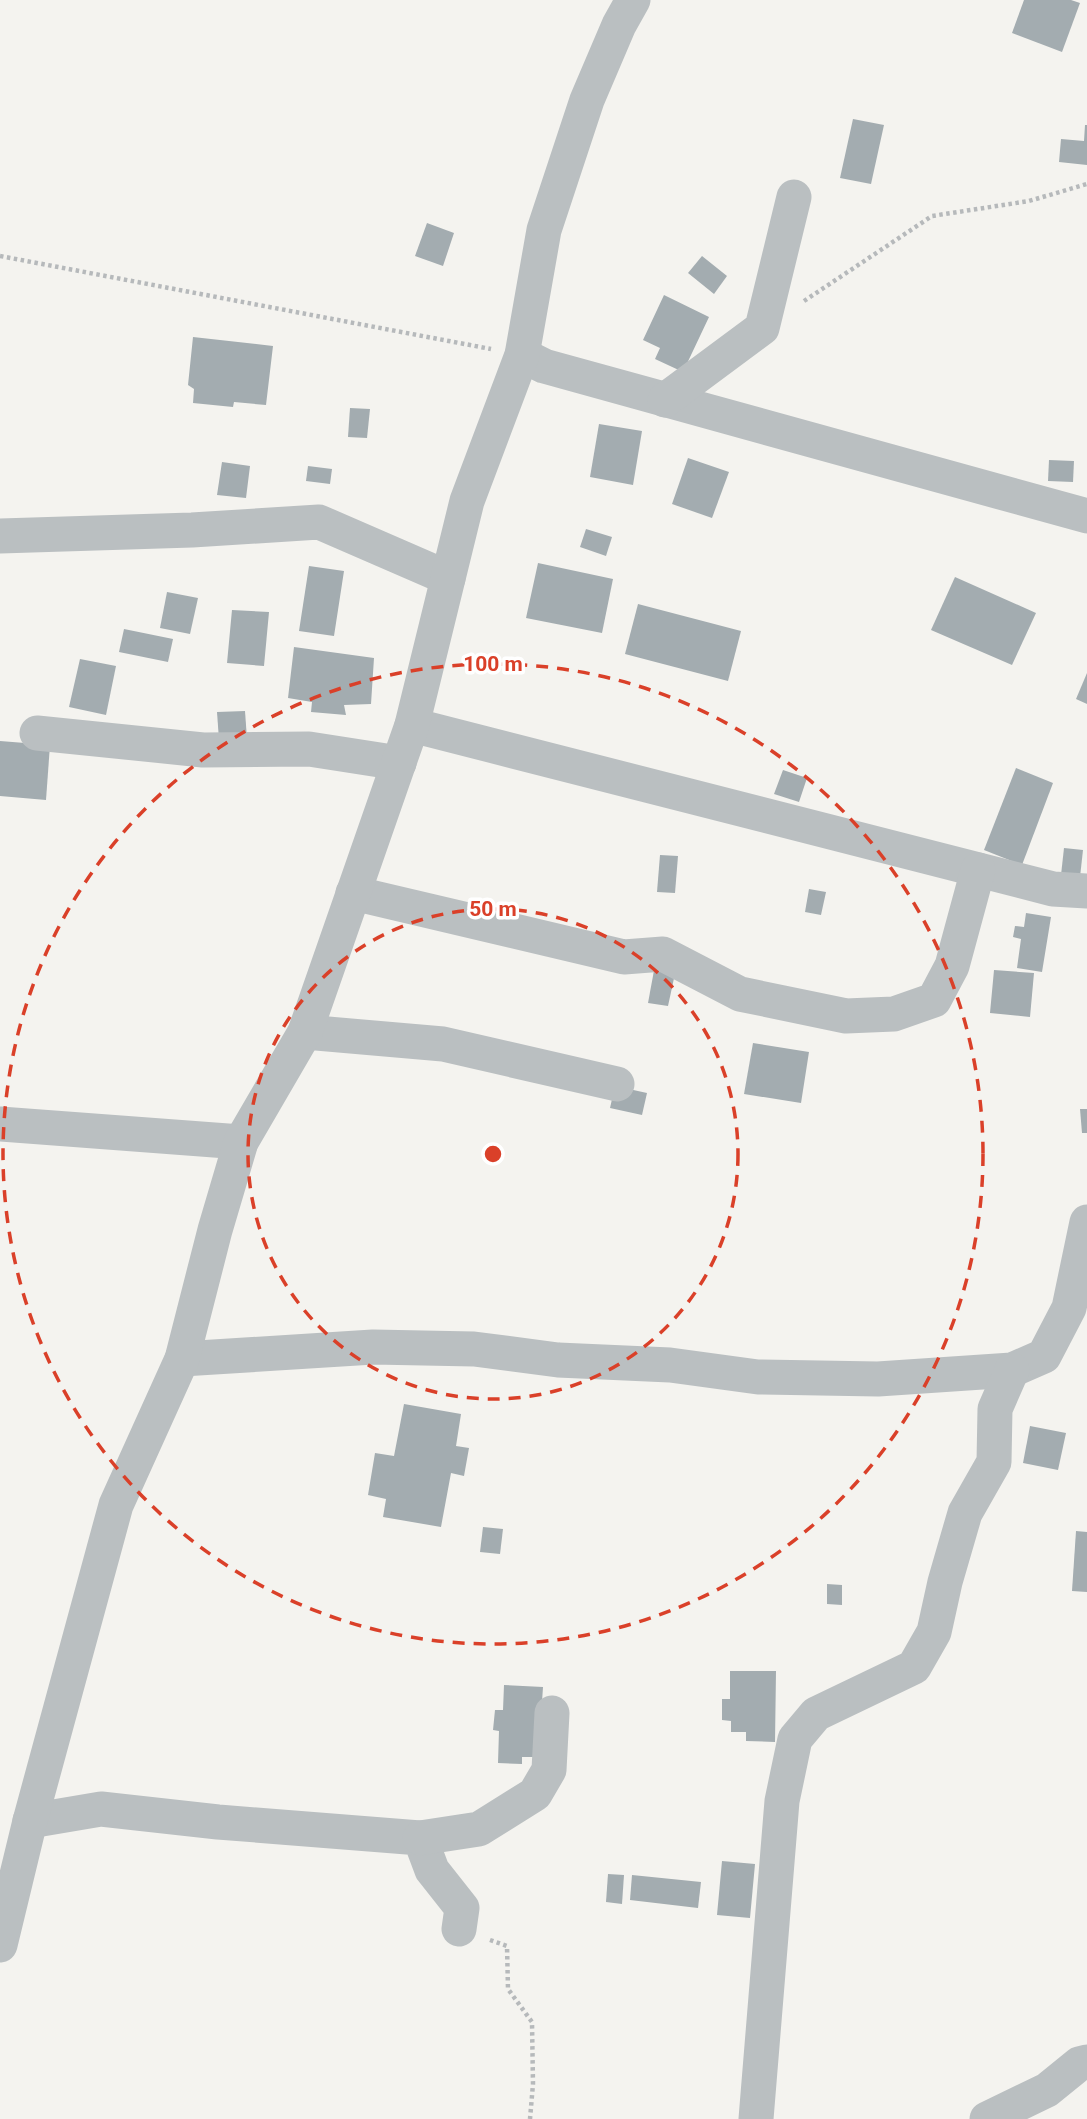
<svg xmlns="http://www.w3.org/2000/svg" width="1087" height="2119" font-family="Roboto,sans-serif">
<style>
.building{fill:#a3acb0}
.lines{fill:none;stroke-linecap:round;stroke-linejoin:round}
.path{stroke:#b6b9bb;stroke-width:4.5;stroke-dasharray:3.5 3.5;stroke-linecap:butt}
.street{stroke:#babfc1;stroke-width:35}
.ring{fill:none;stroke:#da4029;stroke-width:3.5;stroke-dasharray:12 9}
.centre{fill:#da4029;stroke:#fff;stroke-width:3.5}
.ring-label{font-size:21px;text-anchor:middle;font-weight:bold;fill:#da4029;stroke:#fff;stroke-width:7;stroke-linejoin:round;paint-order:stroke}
</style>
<rect width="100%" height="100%" fill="#f4f3ef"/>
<g class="building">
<polygon points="1024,0 1071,0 1080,3 1062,52 1012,33"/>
<polygon points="853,119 884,125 871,184 840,178"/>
<polygon points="1085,125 1087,125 1087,165 1059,162 1061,139 1084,141"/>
<polygon points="427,223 454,233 443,266 415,256"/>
<polygon points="702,256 727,276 714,294 688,273"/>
<polygon points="664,295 709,317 683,372 655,359 660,348 643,340"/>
<polygon points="193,337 273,346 266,405 234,402 233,407 193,403 194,389 188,385"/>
<polygon points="350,408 370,409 367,438 348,437"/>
<polygon points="599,424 642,431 633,485 590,477"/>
<polygon points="688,458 729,472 712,518 672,504"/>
<polygon points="1049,460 1074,461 1073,482 1048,481"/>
<polygon points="222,462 250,466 246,498 217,495"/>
<polygon points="308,466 332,469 330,484 306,481"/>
<polygon points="586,529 612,537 606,556 580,547"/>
<polygon points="538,563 613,579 602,633 526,618"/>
<polygon points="309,566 344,571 334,636 299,631"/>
<polygon points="955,577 1036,613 1012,665 931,630"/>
<polygon points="167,592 198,598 190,634 160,628"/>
<polygon points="638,604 741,631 728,681 625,654"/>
<polygon points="232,610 269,612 264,666 227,663"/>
<polygon points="124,629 173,639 168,662 119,652"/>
<polygon points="294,647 374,658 371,704 344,705 346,715 311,712 312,702 288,698"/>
<polygon points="80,659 116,666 106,715 69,707"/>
<polygon points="1087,673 1087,704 1076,699"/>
<polygon points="245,711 247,739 219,740 217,712"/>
<polygon points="0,741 50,745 46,800 0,796"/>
<polygon points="1016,768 1053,783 1022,865 984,850"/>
<polygon points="783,770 807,778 799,802 774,794"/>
<polygon points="1064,848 1083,850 1080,877 1061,875"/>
<polygon points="660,855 678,856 675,893 657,892"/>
<polygon points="809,889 826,892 821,915 805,912"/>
<polygon points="1026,913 1051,917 1042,972 1017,968 1021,939 1013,937 1015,926 1024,927"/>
<polygon points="655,965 676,969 668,1006 648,1003"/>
<polygon points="994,970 1034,973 1030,1017 990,1013"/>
<polygon points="753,1043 809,1052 801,1103 744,1094"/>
<polygon points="615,1086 647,1093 642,1115 610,1108"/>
<polygon points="1080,1109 1087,1109 1087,1133 1082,1133"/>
<polygon points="404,1404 461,1414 456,1446 469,1448 464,1476 451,1473 441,1527 383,1517 386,1499 368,1495 375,1453 394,1456"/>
<polygon points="1030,1426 1066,1433 1058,1470 1023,1463"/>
<polygon points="483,1527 503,1529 500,1554 480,1552"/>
<polygon points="1076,1531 1087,1532 1087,1592 1072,1591"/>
<polygon points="827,1584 842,1585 842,1605 827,1604"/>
<polygon points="730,1671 776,1671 775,1742 746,1741 746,1732 731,1732 731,1721 722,1720 722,1699 730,1699"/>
<polygon points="504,1685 543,1687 541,1717 534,1757 522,1757 522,1764 498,1763 499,1731 493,1730 495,1710 503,1710"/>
<polygon points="722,1861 755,1864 750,1918 717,1915"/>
<polygon points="608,1874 624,1875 622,1904 606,1902"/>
<polygon points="632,1875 701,1882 698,1908 630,1900"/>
</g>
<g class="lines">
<g class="path">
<polyline points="0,256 491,349"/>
<polyline points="804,301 932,216 1029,201 1087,184"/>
<polyline points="490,1940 507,1946 508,1989 532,2022 533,2084 530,2119"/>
</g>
<g class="street">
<polyline points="522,355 544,366 1087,516"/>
<polyline points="665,400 762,328 794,197"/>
<polyline points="0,536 192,530 319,522 448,578"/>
<polyline points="412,725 1053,889 1087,891"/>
<polyline points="37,733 203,750 309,749 399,763"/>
<polyline points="353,893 624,957 663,954 740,994 846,1016 894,1014 934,1000 952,966 978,870"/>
<polyline points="305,1032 443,1044 617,1084"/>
<polyline points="0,1124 241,1142"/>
<polyline points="182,1359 373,1347 474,1349 558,1360 670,1365 758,1377 878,1379 1012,1370 1044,1356 1069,1308 1087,1222"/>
<polyline points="30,1821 101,1809 218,1822 420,1838 432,1870 462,1908 459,1929"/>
<polyline points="420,1838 479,1829 535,1794 549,1770 552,1713"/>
<polyline points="0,1945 30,1821 116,1505 182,1359 215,1230 241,1142 305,1032 412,725 467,501 522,355 544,230 587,100 619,25 633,0"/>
<polyline points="756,2119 782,1801 795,1739 816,1714 914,1667 934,1632 945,1582 965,1513 994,1462 995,1409 1012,1370"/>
<polyline points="987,2119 1047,2090 1079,2064 1087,2062"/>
</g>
</g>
<g class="ring">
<circle cx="493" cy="1154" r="245"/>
<circle cx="493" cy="1154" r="490"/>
</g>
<circle cx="493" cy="1154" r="10" class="centre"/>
<g class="ring-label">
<text x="493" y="671">100 m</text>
<text x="493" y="916">50 m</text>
</g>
</svg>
